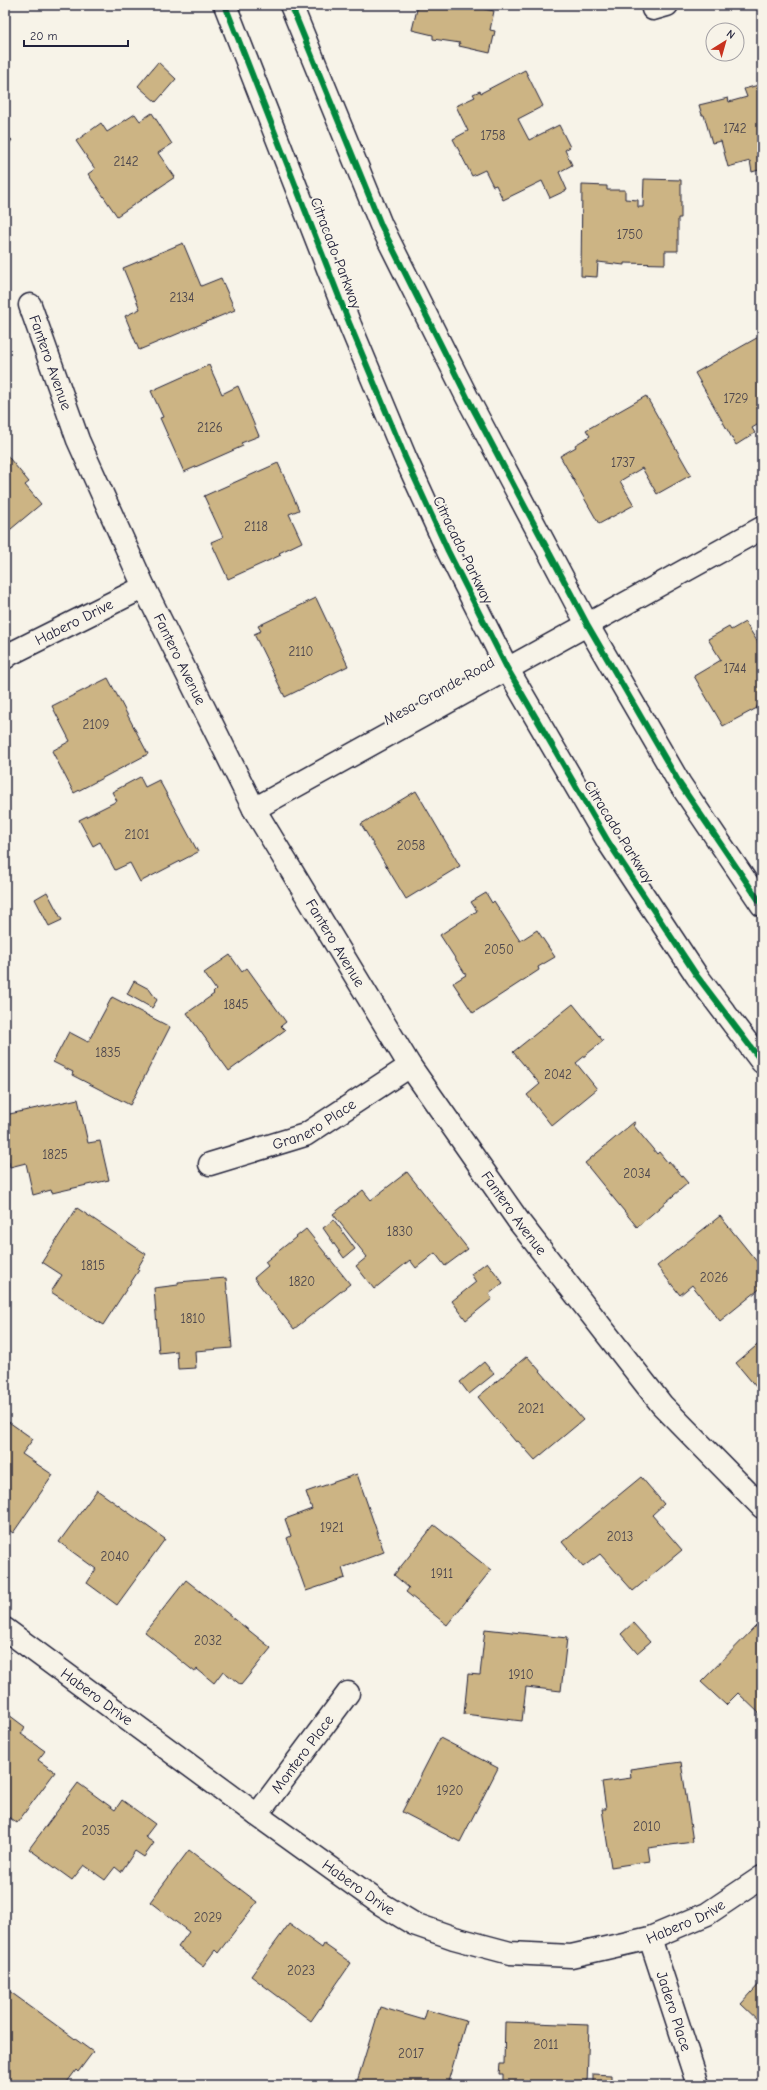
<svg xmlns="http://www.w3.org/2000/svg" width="767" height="2090" font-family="'Comic Neue',sans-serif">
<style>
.building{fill:#ccb484;stroke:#22223b}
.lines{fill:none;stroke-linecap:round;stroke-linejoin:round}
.minor-casing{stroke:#22223b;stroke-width:25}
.tertiary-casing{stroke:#22223b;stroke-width:25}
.minor{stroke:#f7f3e8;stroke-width:22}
.tertiary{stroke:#f7f3e8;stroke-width:22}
.cycleway-casing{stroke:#f7f3e8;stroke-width:8}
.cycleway{stroke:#00873e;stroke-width:6}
.labels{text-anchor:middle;stroke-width:4;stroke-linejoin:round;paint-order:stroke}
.number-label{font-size:13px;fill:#4c464d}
.street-label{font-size:15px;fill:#22223b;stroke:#f7f3e8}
</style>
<rect width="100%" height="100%" fill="#f7f3e8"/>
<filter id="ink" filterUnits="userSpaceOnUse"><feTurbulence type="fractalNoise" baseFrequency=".025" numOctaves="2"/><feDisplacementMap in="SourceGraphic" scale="8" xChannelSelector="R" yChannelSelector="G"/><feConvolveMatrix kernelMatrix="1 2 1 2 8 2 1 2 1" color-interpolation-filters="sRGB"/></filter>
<g filter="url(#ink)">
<g class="building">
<polygon points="418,5 485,5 484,9 494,11 490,30 495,31 490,53 459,46 460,43 433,39 433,35 412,30"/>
<polygon points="158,62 176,79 156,102 138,86"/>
<polygon points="525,70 543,106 518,119 529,140 559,125 570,147 565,150 572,165 559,172 567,190 550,198 542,181 503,200 496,185 493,186 485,170 472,176 453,139 468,131 456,106 475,97 473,94 480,91 481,93"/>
<polygon points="762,84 762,169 752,172 750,161 728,167 721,141 712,143 704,115 702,115 699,105 728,98 729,102 747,97 744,89"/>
<polygon points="152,113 172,144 158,153 175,177 117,216 88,174 95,169 76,141 101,123 107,132 135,114 140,121"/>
<polygon points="5,134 12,140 5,149"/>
<polygon points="644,179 681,180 681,218 678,218 678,251 665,251 665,264 624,263 624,265 598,262 597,277 581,276 582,185 607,186 607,190 625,190 625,199 638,200 638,207 643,207"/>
<polygon points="183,243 201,286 221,278 235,310 139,350 125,316 140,309 123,268"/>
<polygon points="762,335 762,422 752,428 755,433 736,445 695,373"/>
<polygon points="209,365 222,394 238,386 259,436 241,443 243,446 184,472 160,418 163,417 151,391"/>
<polygon points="646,396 691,475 657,494 642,468 620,481 634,505 599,524 560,456 576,447 575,445 590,436 586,430"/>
<polygon points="5,453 29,482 25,485 41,504 5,534"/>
<polygon points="278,463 299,510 289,514 302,542 279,553 281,555 228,579 211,542 223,537 204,496"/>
<polygon points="316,598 348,666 285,697 254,634 261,631 258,626"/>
<polygon points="745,622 762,649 762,703 757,706 757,708 723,726 694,676 721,660 708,639 729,627 731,630"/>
<polygon points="108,678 148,754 74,793 52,751 70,741 52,706"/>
<polygon points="140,777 145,787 159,780 198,852 140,882 130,863 115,870 100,842 93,846 79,820 117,801 112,792"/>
<polygon points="416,791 460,866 406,899 361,824"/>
<polygon points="47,892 62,920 49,926 35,899"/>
<polygon points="486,893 492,903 494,901 520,941 537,930 555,957 538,967 539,970 473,1013 453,983 466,975 440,935 477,911 471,902"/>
<polygon points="230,955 242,972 247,968 286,1022 281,1026 285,1030 229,1071 187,1013 214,994 213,993 216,990 204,973"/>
<polygon points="134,981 149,989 157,1000 152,1008 127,994"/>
<polygon points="112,997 170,1027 130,1105 72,1075 73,1072 53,1062 69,1032 88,1042"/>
<polygon points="573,1004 603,1041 576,1063 597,1089 552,1126 527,1095 540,1084 513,1052"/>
<polygon points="78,1099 88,1143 100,1141 109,1180 52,1193 51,1190 33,1195 26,1163 10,1167 5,1145 5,1115"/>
<polygon points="634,1122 636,1123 633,1125 657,1154 659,1152 668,1163 669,1161 688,1183 637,1227 585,1163"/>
<polygon points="407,1172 468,1249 445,1266 435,1253 416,1268 410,1260 374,1289 356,1266 367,1257 333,1214 363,1190 371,1200"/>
<polygon points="77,1208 146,1254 137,1269 139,1270 103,1325 51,1292 62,1275 42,1262"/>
<polygon points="720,1216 762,1268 762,1287 720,1321 692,1285 680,1295 657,1266"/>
<polygon points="334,1220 355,1249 344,1258 323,1228"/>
<polygon points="306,1229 350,1284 294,1329 254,1278 268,1266 265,1262"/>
<polygon points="487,1262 503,1283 489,1294 492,1299 466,1320 452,1301 476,1282 471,1274"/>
<polygon points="226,1278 232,1348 195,1351 196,1368 178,1369 177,1351 159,1353 154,1288 178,1285 178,1282"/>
<polygon points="762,1341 762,1394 736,1363"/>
<polygon points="527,1356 583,1420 535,1460 518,1441 516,1442 478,1397"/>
<polygon points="484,1362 494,1374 469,1394 460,1382"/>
<polygon points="6,1420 33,1439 22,1454 53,1475 13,1533 5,1527"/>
<polygon points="357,1474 384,1552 342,1568 345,1578 306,1591 287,1538 291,1536 285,1519 312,1509 306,1492"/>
<polygon points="641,1477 664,1504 652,1515 682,1550 633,1591 600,1554 583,1567 562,1542"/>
<polygon points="97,1490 165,1539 117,1605 87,1583 96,1569 59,1542"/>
<polygon points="434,1525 491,1570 447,1625 406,1592 409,1588 394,1575"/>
<polygon points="186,1580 271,1648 241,1685 223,1671 214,1683 197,1669 195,1672 145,1632"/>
<polygon points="761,1621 762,1623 762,1716 738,1693 726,1705 701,1682"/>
<polygon points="633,1623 650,1642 637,1653 621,1634"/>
<polygon points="485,1629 567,1638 561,1691 526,1687 522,1721 464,1714 468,1674 480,1675"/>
<polygon points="5,1712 25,1727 21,1734 45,1751 38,1760 55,1772 17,1823 5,1815"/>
<polygon points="440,1738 498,1768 460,1842 402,1812"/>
<polygon points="681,1762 693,1842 648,1848 650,1861 611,1867 602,1809 606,1809 602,1782 631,1778 630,1769"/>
<polygon points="78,1783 115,1810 122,1800 155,1824 145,1837 154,1843 144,1857 135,1851 121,1872 115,1867 105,1880 84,1865 72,1880 29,1849"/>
<polygon points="189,1850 257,1902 218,1953 215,1950 203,1966 178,1947 189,1932 150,1902"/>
<polygon points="289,1924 322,1948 324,1944 351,1963 311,2021 251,1976"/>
<polygon points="762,1981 762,2024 741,2004"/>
<polygon points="5,1988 93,2052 78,2072 76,2070 65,2085 5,2085"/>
<polygon points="380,2007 424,2020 427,2010 466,2021 447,2085 356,2085"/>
<polygon points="505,2022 589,2025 587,2085 503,2085 503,2074 499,2074 500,2064 504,2064"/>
<polygon points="593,2074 611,2075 611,2085 593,2085"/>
</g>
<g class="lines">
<g class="minor-casing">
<g id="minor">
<polyline points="653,9 667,5"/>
<path id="s1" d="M30,305L78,440L144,587L254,809L410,1066L520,1223L662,1405L762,1507"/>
<path id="s2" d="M5,658L10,654L144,587"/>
<polyline points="254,809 762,528"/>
<path id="s3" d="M210,1164L305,1135L410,1066"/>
<path id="s4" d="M5,1629L257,1815L381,1904L414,1924L454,1938L510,1953L571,1956L650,1938L707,1914L762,1877"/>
<path id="s5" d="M257,1815L348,1693"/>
<path id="s6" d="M650,1938L698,2085"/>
</g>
</g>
<g class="tertiary-casing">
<g id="tertiary">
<polyline points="225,5 350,325 405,457 448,551 507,668 609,843 697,976 762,1062"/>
<polyline points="291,5 381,225 468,399 587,624 680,784 762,905"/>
</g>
</g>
<use href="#minor" class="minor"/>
<use href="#tertiary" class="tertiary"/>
<g class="cycleway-casing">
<g id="cycleway">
<polyline points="225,5 350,325 405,457 448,551 507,668 609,843 697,976 762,1062"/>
<polyline points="291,5 381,225 468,399 587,624 680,784 762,905"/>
</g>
</g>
<use href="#cycleway" class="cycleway"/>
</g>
</g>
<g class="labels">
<g class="number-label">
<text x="735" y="133">1742</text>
<text x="493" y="140">1758</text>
<text x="126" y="166">2142</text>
<text x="630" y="239">1750</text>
<text x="182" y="302">2134</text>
<text x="736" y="403">1729</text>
<text x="210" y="432">2126</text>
<text x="623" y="467">1737</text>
<text x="256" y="531">2118</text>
<text x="301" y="656">2110</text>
<text x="735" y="673">1744</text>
<text x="96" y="729">2109</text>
<text x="137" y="839">2101</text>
<text x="411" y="850">2058</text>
<text x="499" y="954">2050</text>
<text x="236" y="1009">1845</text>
<text x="108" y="1057">1835</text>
<text x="558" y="1079">2042</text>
<text x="55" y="1159">1825</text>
<text x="637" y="1178">2034</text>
<text x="400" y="1236">1830</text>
<text x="93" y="1270">1815</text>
<text x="714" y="1282">2026</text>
<text x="302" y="1286">1820</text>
<text x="193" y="1323">1810</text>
<text x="531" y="1413">2021</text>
<text x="332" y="1532">1921</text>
<text x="620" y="1541">2013</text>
<text x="115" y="1561">2040</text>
<text x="442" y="1578">1911</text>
<text x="208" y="1645">2032</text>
<text x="521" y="1679">1910</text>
<text x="450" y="1795">1920</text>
<text x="647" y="1831">2010</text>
<text x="96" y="1835">2035</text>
<text x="208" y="1922">2029</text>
<text x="301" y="1975">2023</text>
<text x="546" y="2049">2011</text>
<text x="411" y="2058">2017</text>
</g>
<g class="street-label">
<text transform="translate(336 253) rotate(69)" y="5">Citracado Parkway</text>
<text dy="5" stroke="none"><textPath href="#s1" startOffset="61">Fantero Avenue</textPath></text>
<text transform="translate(463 550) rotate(64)" y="5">Citracado Parkway</text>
<text dy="5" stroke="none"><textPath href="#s2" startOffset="78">Habero Drive</textPath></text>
<text dy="5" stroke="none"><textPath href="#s1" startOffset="385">Fantero Avenue</textPath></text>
<text transform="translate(439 691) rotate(-29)" y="5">Mesa Grande Road</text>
<text transform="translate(619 832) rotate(58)" y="5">Citracado Parkway</text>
<text dy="5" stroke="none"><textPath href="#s1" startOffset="709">Fantero Avenue</textPath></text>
<text dy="5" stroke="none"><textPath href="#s3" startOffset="112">Granero Place</textPath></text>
<text dy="5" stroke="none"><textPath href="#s1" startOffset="1033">Fantero Avenue</textPath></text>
<text dy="5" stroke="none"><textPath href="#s4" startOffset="114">Habero Drive</textPath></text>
<text dy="5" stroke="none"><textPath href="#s5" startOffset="76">Montero Place</textPath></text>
<text dy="5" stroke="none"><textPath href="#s4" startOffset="438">Habero Drive</textPath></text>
<text dy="5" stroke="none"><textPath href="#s4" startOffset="786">Habero Drive</textPath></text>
<text dy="5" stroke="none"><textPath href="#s6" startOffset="77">Jadero Place</textPath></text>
</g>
</g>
<rect width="767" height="2090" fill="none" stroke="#f7f3e8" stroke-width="20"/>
<rect x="10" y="10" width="747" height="2070" fill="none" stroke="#22223b" stroke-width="1.5" filter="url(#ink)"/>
<g transform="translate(725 42) rotate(37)"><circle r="19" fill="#f7f3e8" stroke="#a29fa3"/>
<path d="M0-3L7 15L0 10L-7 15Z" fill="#c8321e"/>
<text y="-6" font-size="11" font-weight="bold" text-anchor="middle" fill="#22223b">N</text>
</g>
<path d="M24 40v6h104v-6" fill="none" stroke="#22223b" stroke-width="2"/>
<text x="30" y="40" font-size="12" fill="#22223b" stroke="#f7f3e8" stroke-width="3" paint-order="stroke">20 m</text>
</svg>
